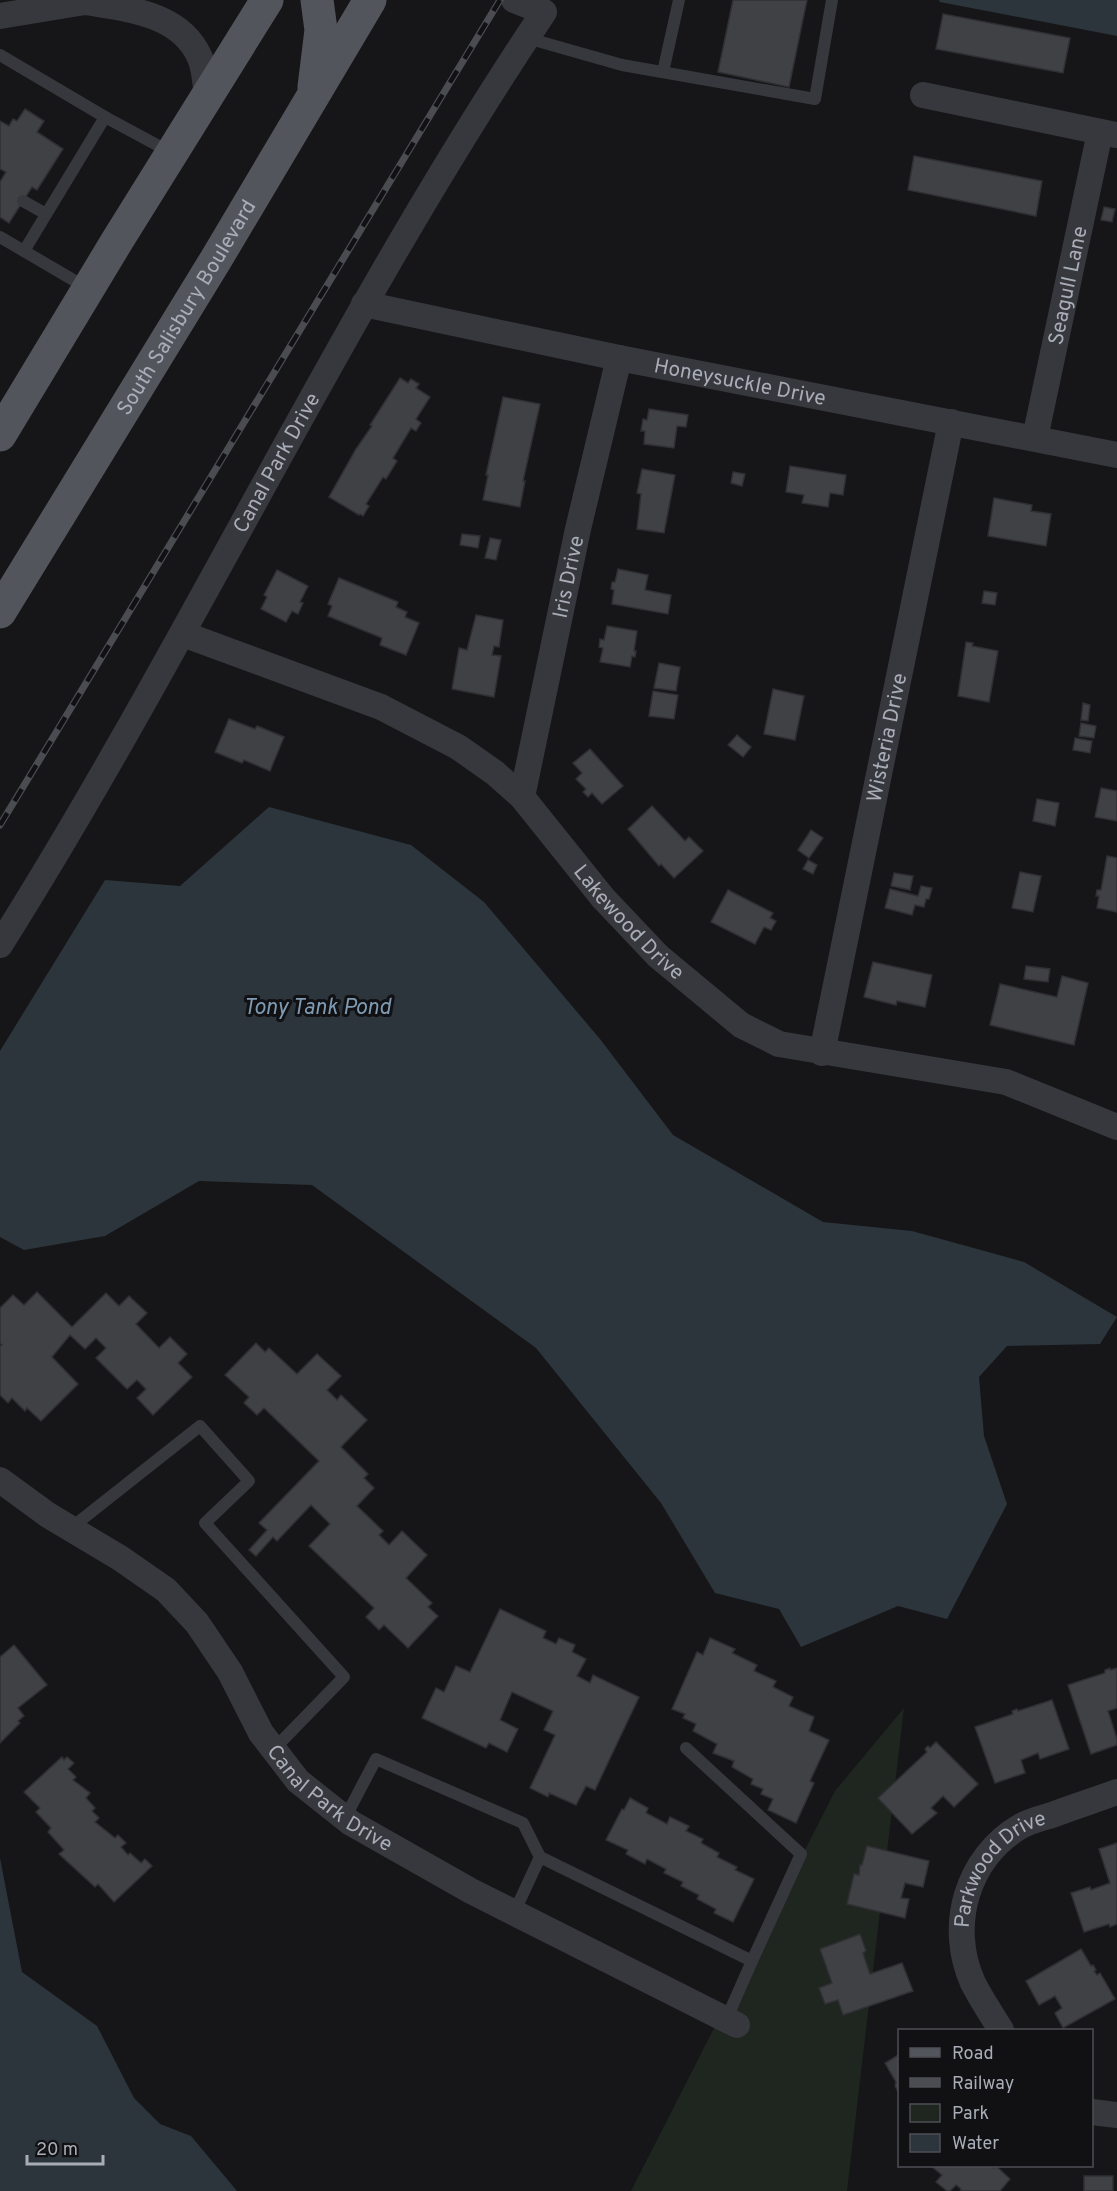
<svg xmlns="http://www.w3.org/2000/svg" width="1117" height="2191" font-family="Overpass,sans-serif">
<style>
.green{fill:#1e261f}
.water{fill:#2c353c}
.building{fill:#404145;stroke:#303034;stroke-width:1.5}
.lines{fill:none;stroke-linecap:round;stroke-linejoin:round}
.service{stroke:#37383d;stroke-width:12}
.minor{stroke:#37383d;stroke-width:26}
.primary{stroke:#53555c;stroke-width:33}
.rail-casing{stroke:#4a4c52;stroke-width:7}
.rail{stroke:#111113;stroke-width:4.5;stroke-dasharray:14;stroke-linecap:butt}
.labels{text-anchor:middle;stroke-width:6;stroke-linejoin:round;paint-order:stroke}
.street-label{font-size:21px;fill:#a8adb8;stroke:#111113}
.water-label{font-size:22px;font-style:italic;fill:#7f9bb3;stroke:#111113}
</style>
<rect width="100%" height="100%" fill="#161618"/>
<polygon class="green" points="904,1708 847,2191 631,2191 835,1791"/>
<g class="water">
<polygon points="939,0 1117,0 1117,36 940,2"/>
<polygon points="269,807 411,845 484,902 600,1039 673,1135 823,1222 912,1231 1024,1262 1117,1317 1100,1344 1007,1346 979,1377 984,1436 1007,1504 947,1619 898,1606 801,1647 779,1609 715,1593 661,1503 536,1348 312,1185 199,1181 105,1236 24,1250 0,1237 0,1051 105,880 180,886"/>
<polygon points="0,1858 22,1972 97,2026 134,2098 160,2124 191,2136 237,2191 0,2191"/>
</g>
<g class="building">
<polygon points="733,0 807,0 789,87 718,72"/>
<polygon points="943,14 1070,38 1063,73 936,49"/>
<polygon points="25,109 44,121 37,132 63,149 37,190 32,187 9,223 0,217 0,182 6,172 0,169 0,121 9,126 13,119 17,121"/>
<polygon points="914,156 1042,181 1036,216 908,190"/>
<polygon points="1104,207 1115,209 1112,222 1101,220"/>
<polygon points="400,378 408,383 411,379 419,384 416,388 430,397 416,419 421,423 416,431 411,428 393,458 397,461 386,479 383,477 366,504 369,506 363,516 360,514 359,515 329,497 356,449 372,426 370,425"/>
<polygon points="503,397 540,404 523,481 525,481 520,507 483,500 488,475 486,475"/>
<polygon points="649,409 688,415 686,427 677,426 674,448 644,444 645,431 641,431 643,419 647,420"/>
<polygon points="790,466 846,475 843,495 830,493 828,507 802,503 804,495 786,492"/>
<polygon points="642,469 675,475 664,533 637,529 641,494 637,493"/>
<polygon points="733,472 745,474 742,486 731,483"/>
<polygon points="994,498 1032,505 1031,511 1051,514 1046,546 988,536"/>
<polygon points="462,534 480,536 478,548 460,545"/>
<polygon points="490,538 501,540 496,560 485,558"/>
<polygon points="618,569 648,575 645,590 671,595 668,614 612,604 614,590 611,589 612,582 615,582"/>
<polygon points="277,570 308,586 300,602 303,603 298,614 292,611 286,622 261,609 267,597 264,595"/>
<polygon points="339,578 398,602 396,607 407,612 405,617 419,623 406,655 380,645 382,638 328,616 332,606 328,604"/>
<polygon points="984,591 997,593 995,605 982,603"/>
<polygon points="476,615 503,620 499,647 494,646 492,655 501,656 494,697 452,689 459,648 467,650"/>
<polygon points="607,626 637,631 634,651 636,651 635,657 632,656 630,667 600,662 603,648 599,647 600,639 604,640"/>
<polygon points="966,642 973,643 972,646 998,651 989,702 958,696"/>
<polygon points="659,663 680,667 676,691 654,688"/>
<polygon points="773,689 804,696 795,740 764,734"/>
<polygon points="653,691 678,695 674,719 649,716"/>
<polygon points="1083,703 1090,705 1088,721 1081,720"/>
<polygon points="229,719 255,729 257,726 284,737 270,771 244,760 242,763 215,752"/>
<polygon points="1081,723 1096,726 1094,738 1079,736"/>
<polygon points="737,735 751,747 743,757 728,745"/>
<polygon points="1075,738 1092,741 1090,753 1073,750"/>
<polygon points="590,749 623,786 602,804 592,793 588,797 583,792 586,789 576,779 582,773 573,763"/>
<polygon points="1101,788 1117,791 1117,821 1095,817"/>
<polygon points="1037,799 1059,803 1055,826 1033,821"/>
<polygon points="652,806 685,841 689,837 703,851 674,878 661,864 659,866 628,829"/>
<polygon points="811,830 823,838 809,858 798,850"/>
<polygon points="1107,856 1117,858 1117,912 1097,908 1099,896 1096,896 1097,890 1101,890"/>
<polygon points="808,860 817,865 813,874 803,869"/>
<polygon points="1020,872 1041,876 1033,912 1012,908"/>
<polygon points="894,873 913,876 910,890 891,886"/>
<polygon points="921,886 932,888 929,899 926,899 924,907 915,905 912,915 885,908 890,889 918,896"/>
<polygon points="728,890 773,913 770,918 776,921 771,930 764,927 755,944 711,922"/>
<polygon points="873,962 932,975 925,1007 897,1001 896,1005 864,997"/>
<polygon points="1026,966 1050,969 1048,982 1024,979"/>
<polygon points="1062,976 1088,983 1074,1045 990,1025 1000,984 1057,997"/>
<polygon points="37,1292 72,1327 106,1293 119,1306 129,1296 147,1313 136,1324 159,1348 170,1337 187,1354 178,1363 192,1377 153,1415 137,1398 146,1389 137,1380 127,1389 96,1358 106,1348 96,1338 85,1349 70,1335 52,1357 78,1384 41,1421 27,1408 25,1411 12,1398 8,1403 0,1395 0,1346 2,1345 0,1343 0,1308 13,1295 24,1305"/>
<polygon points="256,1343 265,1352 269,1348 297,1374 317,1354 341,1376 327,1390 337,1400 341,1395 367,1420 341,1447 368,1474 364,1478 374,1488 357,1506 383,1531 379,1535 389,1545 402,1531 427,1555 406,1578 432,1603 428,1607 438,1616 408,1648 384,1625 379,1630 366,1617 374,1608 309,1546 330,1524 311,1505 277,1541 273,1537 256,1556 249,1550 267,1530 259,1523 319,1461 264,1408 257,1415 244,1403 249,1397 225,1375"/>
<polygon points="500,1609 546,1631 543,1638 556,1644 559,1638 575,1645 572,1652 586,1659 577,1676 590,1683 593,1675 639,1697 595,1790 586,1786 576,1805 549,1793 548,1797 530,1788 555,1735 544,1730 553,1711 512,1692 500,1720 518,1729 507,1752 489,1743 486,1748 422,1718 436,1688 444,1692 456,1666 470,1672"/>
<polygon points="710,1638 735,1649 732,1653 757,1665 754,1671 776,1681 773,1687 793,1697 789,1706 814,1717 809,1731 829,1740 810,1781 814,1783 796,1823 768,1810 773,1799 761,1794 763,1789 751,1784 753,1779 732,1767 734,1761 713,1753 717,1744 693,1731 696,1724 683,1718 685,1714 672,1709 697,1652 703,1655"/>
<polygon points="14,1645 47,1685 18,1708 24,1716 18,1721 20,1723 0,1743 0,1657"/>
<polygon points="1110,1668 1110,1670 1117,1668 1117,1708 1108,1711 1117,1739 1117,1745 1091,1754 1068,1685 1105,1673 1105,1670"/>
<polygon points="1052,1700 1069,1749 1040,1759 1038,1753 1021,1760 1025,1773 995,1783 975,1727 1013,1714 1012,1711 1017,1709 1018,1711"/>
<polygon points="936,1742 978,1784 954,1807 943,1796 931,1808 937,1813 912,1834 878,1798 927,1752 925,1749 928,1746 930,1748"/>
<polygon points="62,1757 64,1760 67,1757 74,1763 68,1769 76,1777 73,1780 90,1793 86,1798 95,1808 92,1811 99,1818 95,1822 115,1838 118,1835 126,1843 121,1847 128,1855 130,1853 141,1863 145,1859 152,1866 114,1902 98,1884 95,1887 59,1854 64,1850 48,1832 51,1828 36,1812 40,1808 24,1792"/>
<polygon points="630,1798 648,1808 646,1813 667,1824 670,1817 689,1826 686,1831 703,1839 701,1843 719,1853 717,1857 737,1867 735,1870 754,1879 733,1922 714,1913 716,1909 697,1899 699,1895 681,1886 683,1882 664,1873 666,1869 647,1859 645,1864 626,1854 628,1850 606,1840 622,1809 624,1810"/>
<polygon points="1117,1843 1117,1924 1110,1927 1109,1924 1084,1932 1071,1893 1090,1887 1091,1890 1110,1883 1099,1849"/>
<polygon points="867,1846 929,1861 923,1887 905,1883 901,1898 909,1899 905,1918 847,1904 854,1874 859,1875 860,1865 862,1865"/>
<polygon points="860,1934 866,1951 863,1953 870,1974 902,1963 913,1991 843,2015 838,2000 825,2004 819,1988 832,1983 820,1949"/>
<polygon points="1081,1949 1091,1966 1093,1965 1096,1970 1094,1971 1097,1975 1100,1973 1115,1999 1063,2028 1055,2013 1062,2008 1055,1996 1039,2005 1026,1981"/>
<polygon points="900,2054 900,2093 899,2093 895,2086 896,2082 885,2063"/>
<polygon points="931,2166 991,2166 994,2168 996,2166 1010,2179 1000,2191 960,2191 961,2189 956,2185 950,2191 947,2191 936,2182 942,2175"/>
<rect x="1084" y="2176" width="29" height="15"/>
</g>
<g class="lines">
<g class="service">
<polyline points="527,38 622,65 815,99 832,0"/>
<polyline points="0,55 105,117 24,251"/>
<polyline points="663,72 679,0"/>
<polyline points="105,117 170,152"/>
<polyline points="23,201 46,214"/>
<polyline points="0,237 87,288"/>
<polyline points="71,1528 200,1426 249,1481 205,1523 344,1677 274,1749"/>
<polyline points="686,1748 801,1854 752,1961"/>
<polyline points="345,1818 376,1759 523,1823 540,1857 752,1961 726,2020"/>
<polyline points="514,1913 540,1857"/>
</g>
<g class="minor">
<path d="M85,2C127,9 181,13 200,58C205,69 205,83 207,95"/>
<polyline points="0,16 97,0"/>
<polyline points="923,95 1116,135"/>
<path id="s1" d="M364,304L619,358L1117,455"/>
<path id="s2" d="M1035,438L1100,132"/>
<path id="s3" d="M183,634L381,707L458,747L495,773L522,797L603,898L658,956L741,1025L779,1044L1006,1082L1117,1127"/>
<path id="s4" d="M522,797L578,529L619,358"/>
<path id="s5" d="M0,945C192,640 343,311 544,12L514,0"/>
<path id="s6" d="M822,1053L951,422"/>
<path id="s7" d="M0,1480L48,1515L120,1558L166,1590L197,1623L230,1672L261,1733L298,1781L351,1823L471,1891L737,2025"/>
<path id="s8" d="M1001,2030C992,2015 981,1999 973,1983C947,1926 967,1857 1021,1826C1030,1821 1042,1818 1052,1815C1073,1807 1095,1800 1117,1792"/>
<polyline points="1092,2112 1117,2115"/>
</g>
<g class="primary">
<polyline points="314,87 321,30 317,0"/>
<polyline points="0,435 117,241 267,0"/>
<path id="s9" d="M0,612L215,261L370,0"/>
</g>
<g class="rail-casing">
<polyline id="rail" points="0,825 500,0"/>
</g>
<use href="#rail" class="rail"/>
</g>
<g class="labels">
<g class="street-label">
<text dy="7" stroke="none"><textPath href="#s2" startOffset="156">Seagull Lane</textPath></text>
<text dy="7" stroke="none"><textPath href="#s9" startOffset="357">South Salisbury Boulevard</textPath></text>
<text dy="7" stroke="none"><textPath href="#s1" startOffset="384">Honeysuckle Drive</textPath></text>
<text dy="7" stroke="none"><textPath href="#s5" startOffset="556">Canal Park Drive</textPath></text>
<text dy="7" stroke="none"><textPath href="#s4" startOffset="225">Iris Drive</textPath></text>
<text dy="7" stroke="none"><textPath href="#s6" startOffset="322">Wisteria Drive</textPath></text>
<text dy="7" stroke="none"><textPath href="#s3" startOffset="544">Lakewood Drive</textPath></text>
<text dy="7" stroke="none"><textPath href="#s7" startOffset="468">Canal Park Drive</textPath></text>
<text dy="7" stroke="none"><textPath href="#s8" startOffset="186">Parkwood Drive</textPath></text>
</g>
<g class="water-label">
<text x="317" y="1014">Tony Tank Pond</text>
</g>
</g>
<rect x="898" y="2029" width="195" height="138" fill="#111113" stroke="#4d4f55" stroke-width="1.5"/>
<rect x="910" y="2048" width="30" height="9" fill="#53555c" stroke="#4d4f55" stroke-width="1.5"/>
<text x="952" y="2059" font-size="18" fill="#a8adb8">Road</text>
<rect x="910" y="2078" width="30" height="9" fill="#4a4c52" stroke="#4d4f55" stroke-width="1.5"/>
<text x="952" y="2089" font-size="18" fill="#a8adb8">Railway</text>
<rect x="910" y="2104" width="30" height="18" fill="#1e261f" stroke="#4d4f55" stroke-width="1.5"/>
<text x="952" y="2119" font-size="18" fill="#a8adb8">Park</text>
<rect x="910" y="2134" width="30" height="18" fill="#2c353c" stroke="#4d4f55" stroke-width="1.5"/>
<text x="952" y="2149" font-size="18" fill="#a8adb8">Water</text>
<path d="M27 2155v9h76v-9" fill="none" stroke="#a8adb8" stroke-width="3"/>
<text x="36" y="2155" font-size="18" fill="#a8adb8" stroke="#111113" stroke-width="4.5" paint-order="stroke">20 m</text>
</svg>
